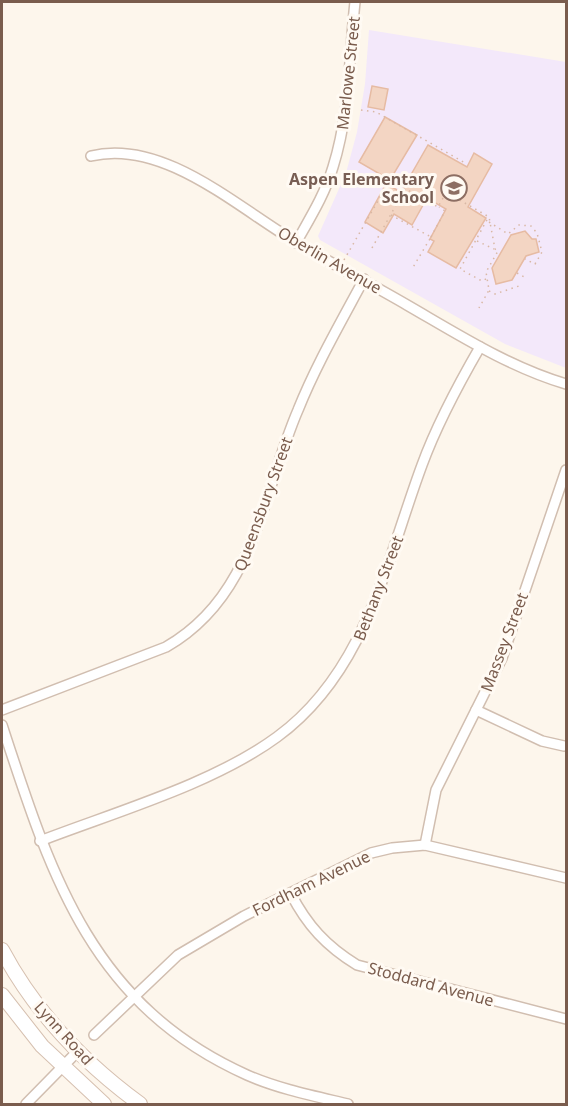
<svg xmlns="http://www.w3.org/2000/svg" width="568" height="1106" font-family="'Noto Sans',sans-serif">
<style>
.education{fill:#f3e8fa}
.building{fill:#f3d5c3;stroke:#e6bba3;stroke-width:1.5}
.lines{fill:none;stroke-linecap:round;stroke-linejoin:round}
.street-casing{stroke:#d1beb0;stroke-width:12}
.secondary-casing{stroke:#d6c0b0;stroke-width:16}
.path{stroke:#d9b8a5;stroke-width:1.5;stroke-dasharray:1.5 4.5;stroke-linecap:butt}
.street{stroke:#fff;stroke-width:9}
.secondary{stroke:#fff;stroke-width:14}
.labels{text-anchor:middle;stroke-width:6;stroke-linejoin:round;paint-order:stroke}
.street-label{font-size:16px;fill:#7a5c4d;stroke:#fffaf3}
.education-label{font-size:16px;font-weight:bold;fill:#785e54;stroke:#fffaf3;text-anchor:end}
</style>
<rect width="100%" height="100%" fill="#fdf6ec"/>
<polygon class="education" points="369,30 566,62 566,368 505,344 320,240 318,236 346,173 357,132 365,84"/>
<g class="building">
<polygon points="372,86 388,89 384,110 368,107"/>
<polygon points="385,117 417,135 390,180 359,162"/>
<polygon points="428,145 467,167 474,153 492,164 468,207 486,218 456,268 428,252 434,241 430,239 446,209 427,198 412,225 394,214 383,233 365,222 386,184 401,192"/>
<polygon points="525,231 532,239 536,239 539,252 526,256 512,280 496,284 492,268 511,235"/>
</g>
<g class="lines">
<g class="street-casing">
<g id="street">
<path d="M91,156C163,138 238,208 296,242C332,264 371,284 407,305C459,335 509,367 566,384"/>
<path d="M296,243C310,218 325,194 333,167C350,113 349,57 355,2"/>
<path d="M2,710L166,647C255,596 261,496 298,410C316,365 341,322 364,279"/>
<polyline points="476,710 542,741 564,746"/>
<path d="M2,725C51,875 91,1005 247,1075C279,1089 314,1096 348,1104"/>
<path d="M40,841C115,812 213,784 277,737C366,672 386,562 422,465C437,424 458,385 480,347"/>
<polyline points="425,845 436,790 502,658 566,470"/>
<path d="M291,894C307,925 326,946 357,965L566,1019"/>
<polyline points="94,1035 178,955 244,916 371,853 392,848 425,845 566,878"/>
<polyline points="26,1104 77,1052"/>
</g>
</g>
<g class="secondary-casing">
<g id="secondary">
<path d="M2,950C35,1012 84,1063 140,1104"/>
<polyline points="2,995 42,1046 104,1104"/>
</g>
</g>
<g class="path">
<polyline points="361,110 376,112 467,164"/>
<polyline points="448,183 456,187"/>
<polyline points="444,191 489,217 495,249 498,251 486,272 489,290 479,308"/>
<polyline points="391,215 431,237 412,269"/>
<polyline points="489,222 508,234 519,225 531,226 537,233 542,252 535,264 525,259"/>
<polyline points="431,237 445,211 439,207"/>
<polyline points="477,241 494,249"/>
<polyline points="372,248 405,189"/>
<polyline points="344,260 390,180 438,207 446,193"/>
<polyline points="517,273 526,278"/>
<polyline points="486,279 482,281 460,269 488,218"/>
<polyline points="489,291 495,294 522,285"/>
</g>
<use href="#street" class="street"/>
<use href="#secondary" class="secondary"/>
</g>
<defs>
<g id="school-ring" transform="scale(1.35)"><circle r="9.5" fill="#fffaf3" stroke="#8d6e63" stroke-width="1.5"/><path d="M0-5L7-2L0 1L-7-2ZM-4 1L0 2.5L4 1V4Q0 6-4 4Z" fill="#8d6e63"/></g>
</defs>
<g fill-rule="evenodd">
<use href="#school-ring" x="454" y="188"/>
</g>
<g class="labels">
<g class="street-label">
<text transform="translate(348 73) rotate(-84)" y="6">Marlowe Street</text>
<text transform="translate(330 260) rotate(30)" y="6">Oberlin Avenue</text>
<text transform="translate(263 504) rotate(-70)" y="6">Queensbury Street</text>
<text transform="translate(378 588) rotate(-69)" y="6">Bethany Street</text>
<text transform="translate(504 642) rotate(-69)" y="6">Massey Street</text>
<text transform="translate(311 883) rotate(-26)" y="6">Fordham Avenue</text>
<text transform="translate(431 984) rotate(15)" y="6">Stoddard Avenue</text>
<text transform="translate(64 1033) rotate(48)" y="6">Lynn Road</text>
</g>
<g class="education-label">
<text x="434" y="185">Aspen Elementary<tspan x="434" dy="18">School</tspan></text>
</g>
</g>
<rect width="568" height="1106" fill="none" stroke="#7a5c4d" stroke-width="6"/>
</svg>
